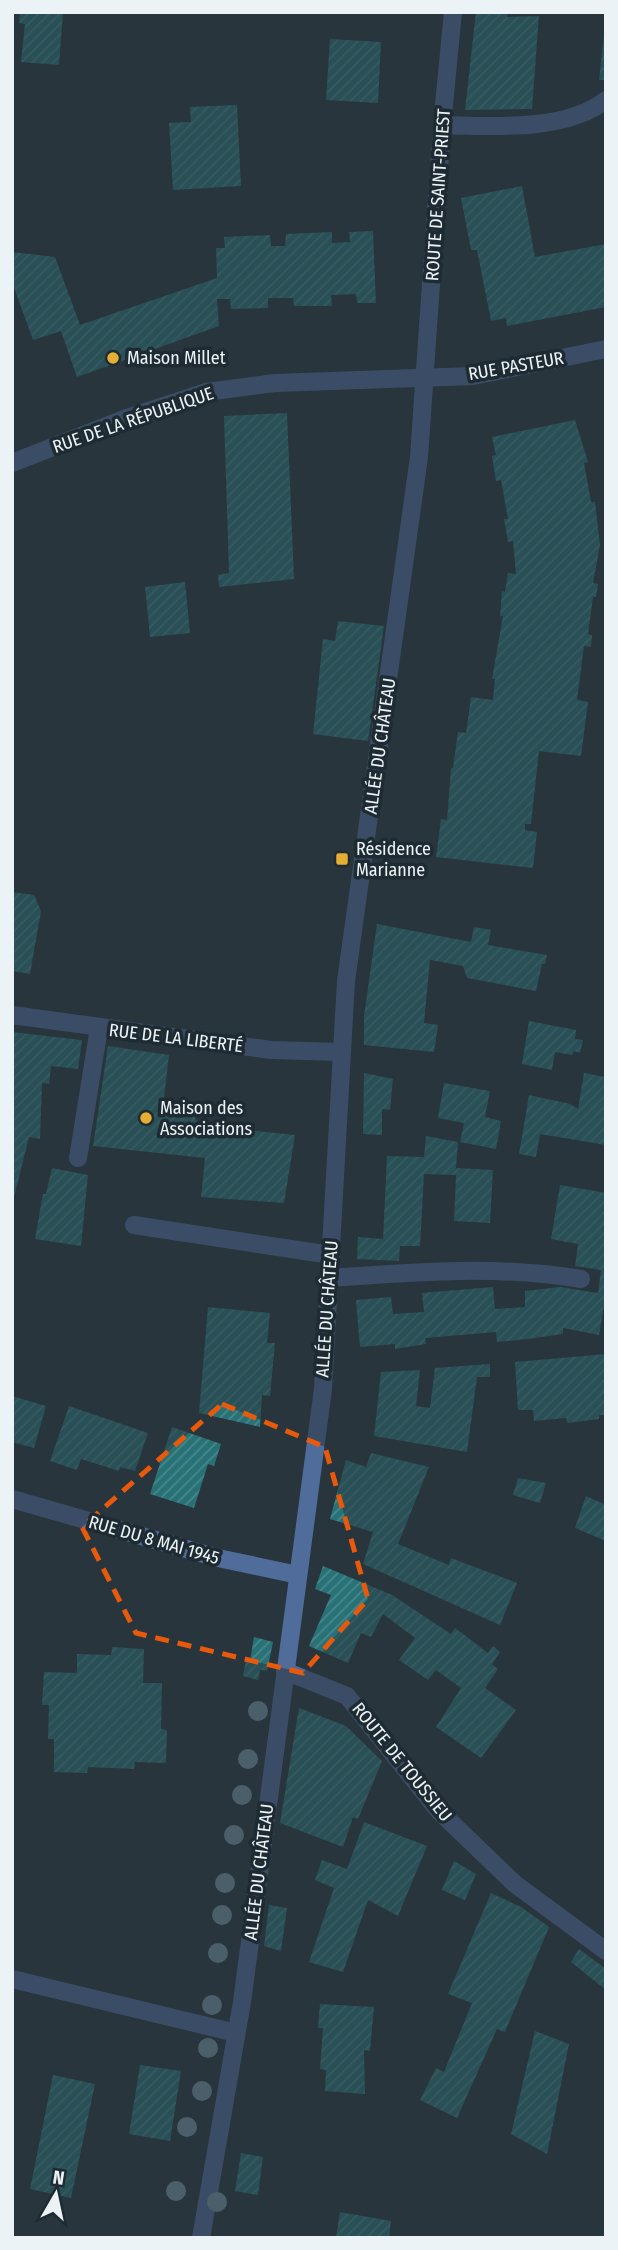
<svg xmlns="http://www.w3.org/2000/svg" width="618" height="2250" font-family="'Fira Sans Condensed',sans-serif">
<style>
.building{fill:url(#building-hatch)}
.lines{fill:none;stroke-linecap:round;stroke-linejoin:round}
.minor{stroke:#506c9a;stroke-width:18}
.tree{fill:#7392a3}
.marked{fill:none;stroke:#e8590c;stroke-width:5;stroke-dasharray:14 9;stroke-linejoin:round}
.poi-dot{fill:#e4ae35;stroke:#1f2b32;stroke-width:2.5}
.labels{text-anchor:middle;stroke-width:7;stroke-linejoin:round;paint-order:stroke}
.street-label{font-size:18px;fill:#ebf3f7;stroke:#1f2b32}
.poi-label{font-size:18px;fill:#ebf3f7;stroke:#1f2b32;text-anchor:start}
</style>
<defs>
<pattern id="building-hatch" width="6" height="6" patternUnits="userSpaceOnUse" patternTransform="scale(1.75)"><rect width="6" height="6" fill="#287277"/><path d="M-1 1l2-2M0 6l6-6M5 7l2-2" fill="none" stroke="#47878b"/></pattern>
</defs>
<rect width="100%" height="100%" fill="#29353c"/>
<g class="building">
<polygon points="20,12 63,12 59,65 21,62 25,24 19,23"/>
<polygon points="476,12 508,12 507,17 539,16 532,109 465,110"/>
<polygon points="604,35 606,35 606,80 599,80"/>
<polygon points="330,39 381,42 378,103 326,100"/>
<polygon points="237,105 241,186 173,190 169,123 191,122 190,107"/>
<polygon points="522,186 535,257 606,244 606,307 507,326 506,318 491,321 477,250 471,250 461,198"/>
<polygon points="373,231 376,303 357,303 356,294 331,295 332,306 294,306 293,298 268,298 268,308 231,309 230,299 217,299 219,326 77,377 61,331 33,340 12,282 12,252 55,257 80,325 217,278 216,248 225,248 224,237 270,235 271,246 285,246 286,234 332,232 332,243 350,242 349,232"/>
<polygon points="287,413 294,579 219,587 218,575 229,573 224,416"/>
<polygon points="575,420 588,462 584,463 591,502 595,502 600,545 593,583 598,584 596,597 593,597 588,634 592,635 591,647 584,646 577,700 588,702 581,756 539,751 531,824 525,824 525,830 537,832 533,868 436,857 441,819 447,820 451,768 453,768 458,732 466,733 471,697 493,700 495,679 492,679 503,616 500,616 502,591 505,592 508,573 516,574 513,541 508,542 504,519 508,519 501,480 496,481 492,456 496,455 492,437"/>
<polygon points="185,582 190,633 150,637 145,587"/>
<polygon points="338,621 384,626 368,741 313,734 323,639 335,641"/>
<polygon points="12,892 34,895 41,911 30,974 12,971"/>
<polygon points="377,924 471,942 474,927 491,930 488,945 547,955 545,964 542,964 536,991 467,978 463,966 430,960 424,1023 438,1025 434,1052 364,1045 364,1016"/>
<polygon points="529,1021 576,1030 575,1039 583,1040 580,1053 574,1051 572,1055 555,1052 552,1070 522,1064"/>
<polygon points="12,1032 82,1040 78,1069 51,1066 49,1084 42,1083 40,1139 29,1137 13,1201"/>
<polygon points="108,1046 169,1055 163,1106 190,1111 200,1125 295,1135 284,1203 201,1197 205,1158 93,1146"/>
<polygon points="364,1073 393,1079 390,1110 382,1109 382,1135 363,1134"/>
<polygon points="584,1073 606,1077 606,1145 540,1134 536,1157 519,1154 529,1095 570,1104 578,1109"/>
<polygon points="444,1083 490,1091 485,1117 501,1121 496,1149 460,1142 464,1123 438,1118"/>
<polygon points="426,1136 458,1142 456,1168 493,1170 490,1223 454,1221 456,1175 424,1174 420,1246 400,1246 399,1261 357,1259 358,1237 383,1239 387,1156 424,1157"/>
<polygon points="52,1168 88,1175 81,1246 35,1239 43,1194 46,1194"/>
<polygon points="560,1185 606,1193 606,1294 599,1335 563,1328 563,1334 527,1339 497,1342 496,1332 425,1338 426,1344 395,1349 395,1344 360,1347 356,1300 391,1297 393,1314 424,1312 422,1293 493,1287 495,1309 525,1307 525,1291 560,1287 598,1293 601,1270 575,1266 578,1244 551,1239"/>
<polygon points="208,1307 270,1313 267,1343 275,1343 270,1396 262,1395 260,1427 199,1413"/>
<polygon points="606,1354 606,1415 599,1415 599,1419 567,1423 566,1418 534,1421 533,1410 518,1410 515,1362"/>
<polygon points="490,1364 490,1377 477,1377 467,1452 374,1436 381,1372 420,1370 416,1406 430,1408 435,1368"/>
<polygon points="12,1396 46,1406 34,1448 12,1442"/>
<polygon points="69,1406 148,1433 135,1471 120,1467 119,1471 81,1459 77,1470 50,1461"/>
<polygon points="172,1427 221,1444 214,1466 208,1464 194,1508 150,1494"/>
<polygon points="371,1453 429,1467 398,1544 449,1565 451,1558 517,1583 500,1625 363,1564 373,1532 330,1519 346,1460 366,1467"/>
<polygon points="518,1478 546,1483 540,1503 513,1495"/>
<polygon points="586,1496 606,1505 606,1541 575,1528"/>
<polygon points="323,1566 392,1595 451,1634 455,1628 488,1653 493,1646 500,1652 492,1664 498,1669 485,1688 516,1710 481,1758 436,1727 461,1688 436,1670 428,1680 399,1660 415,1638 383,1614 371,1637 361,1633 348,1663 309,1646 331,1595 315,1589"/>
<polygon points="254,1637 273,1642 267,1671 260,1670 258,1680 243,1676 246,1660 250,1661"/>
<polygon points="112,1647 144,1649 143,1683 162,1683 161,1729 167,1730 166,1763 135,1762 134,1769 88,1767 87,1773 54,1772 54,1739 48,1739 49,1705 42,1705 44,1672 77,1673 77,1654 111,1655"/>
<polygon points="299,1708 346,1726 382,1761 358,1819 353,1817 343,1847 280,1823"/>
<polygon points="364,1822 427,1846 398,1916 368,1900 343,1972 309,1962 334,1888 315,1880 322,1860 347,1869"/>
<polygon points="454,1861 476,1874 465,1900 442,1890"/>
<polygon points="491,1893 521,1907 549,1927 505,2032 497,2029 457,2118 420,2100 436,2068 444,2072 472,2003 448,1994"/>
<polygon points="269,1905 287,1908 281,1951 264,1946"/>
<polygon points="579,1949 606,1969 606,1990 571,1962"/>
<polygon points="320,2004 374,2007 370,2051 364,2050 365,2094 325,2091 326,2070 320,2069 323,2028 318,2028"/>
<polygon points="535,2031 569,2044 547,2154 511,2134"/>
<polygon points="140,2065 181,2071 170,2141 129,2134"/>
<polygon points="53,2075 95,2084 71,2198 30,2189"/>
<polygon points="241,2153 263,2157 258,2195 235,2191"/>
<polygon points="340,2212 391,2221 389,2238 336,2238"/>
</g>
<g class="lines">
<g class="minor">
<path d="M442,125C492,126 565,132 606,100"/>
<polyline points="12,463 127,418 206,392 275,383 473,376 606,349"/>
<polyline points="12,1015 271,1050 340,1052"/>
<polyline points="78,1158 99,1028"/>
<polyline points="134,1225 331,1255"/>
<path d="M330,1278C415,1272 497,1265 581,1279"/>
<polyline points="12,1499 218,1558 298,1575"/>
<polyline points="285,1671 347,1696 438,1810 515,1884 606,1951"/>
<polyline points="12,1979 236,2033"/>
<polyline points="201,2238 242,2002 323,1389 346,981 419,457 442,125 453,12"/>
</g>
</g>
<g class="tree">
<circle cx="258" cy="1711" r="10"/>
<circle cx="248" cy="1759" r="10"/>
<circle cx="242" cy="1795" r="10"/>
<circle cx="234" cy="1835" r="10"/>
<circle cx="225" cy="1883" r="10"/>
<circle cx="222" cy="1915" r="10"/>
<circle cx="218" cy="1953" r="10"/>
<circle cx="212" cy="2005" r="10"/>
<circle cx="208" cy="2048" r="10"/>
<circle cx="202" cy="2091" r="10"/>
<circle cx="187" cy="2127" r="10"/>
<circle cx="176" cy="2191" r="10"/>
<circle cx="217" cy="2202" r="10"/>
</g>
<path d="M0 0H618V2250H0ZM222,1404L325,1447L368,1599L303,1673L136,1633L82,1527Z" fill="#29353c" fill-opacity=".55" fill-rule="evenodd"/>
<path class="marked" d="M222,1404L325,1447L368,1599L303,1673L136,1633L82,1527Z"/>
<g class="poi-dot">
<circle cx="113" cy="358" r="7"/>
<rect x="335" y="852" width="14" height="14" rx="3.5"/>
<circle cx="146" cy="1118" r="7"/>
</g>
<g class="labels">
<g class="street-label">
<text transform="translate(438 195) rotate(-86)" y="6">ROUTE DE SAINT-PRIEST</text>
<text transform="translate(516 366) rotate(-10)" y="6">RUE PASTEUR</text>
<text transform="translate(133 420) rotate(-19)" y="6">RUE DE LA RÉPUBLIQUE</text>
<text transform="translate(380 746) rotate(-82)" y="6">ALLÉE DU CHÂTEAU</text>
<text transform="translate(176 1038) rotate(7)" y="6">RUE DE LA LIBERTÉ</text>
<text transform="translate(327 1309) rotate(-86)" y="6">ALLÉE DU CHÂTEAU</text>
<text transform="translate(154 1540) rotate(16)" y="6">RUE DU 8 MAI 1945</text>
<text transform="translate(402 1762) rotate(51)" y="6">ROUTE DE TOUSSIEU</text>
<text transform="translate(259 1872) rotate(-83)" y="6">ALLÉE DU CHÂTEAU</text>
</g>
<g class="poi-label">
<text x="127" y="364">Maison Millet</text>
<text x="356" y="855">Résidence<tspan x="356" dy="21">Marianne</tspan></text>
<text x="160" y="1114">Maison des<tspan x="160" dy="21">Associations</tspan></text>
</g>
</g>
<rect width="618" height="2250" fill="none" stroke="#ebf3f7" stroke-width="28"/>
<g transform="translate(56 2194) rotate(9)" stroke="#1f2b32" stroke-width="5" paint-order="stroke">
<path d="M0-5L12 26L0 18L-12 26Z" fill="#ebf3f7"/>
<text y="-10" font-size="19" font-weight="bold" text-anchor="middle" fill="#ebf3f7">N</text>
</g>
</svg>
